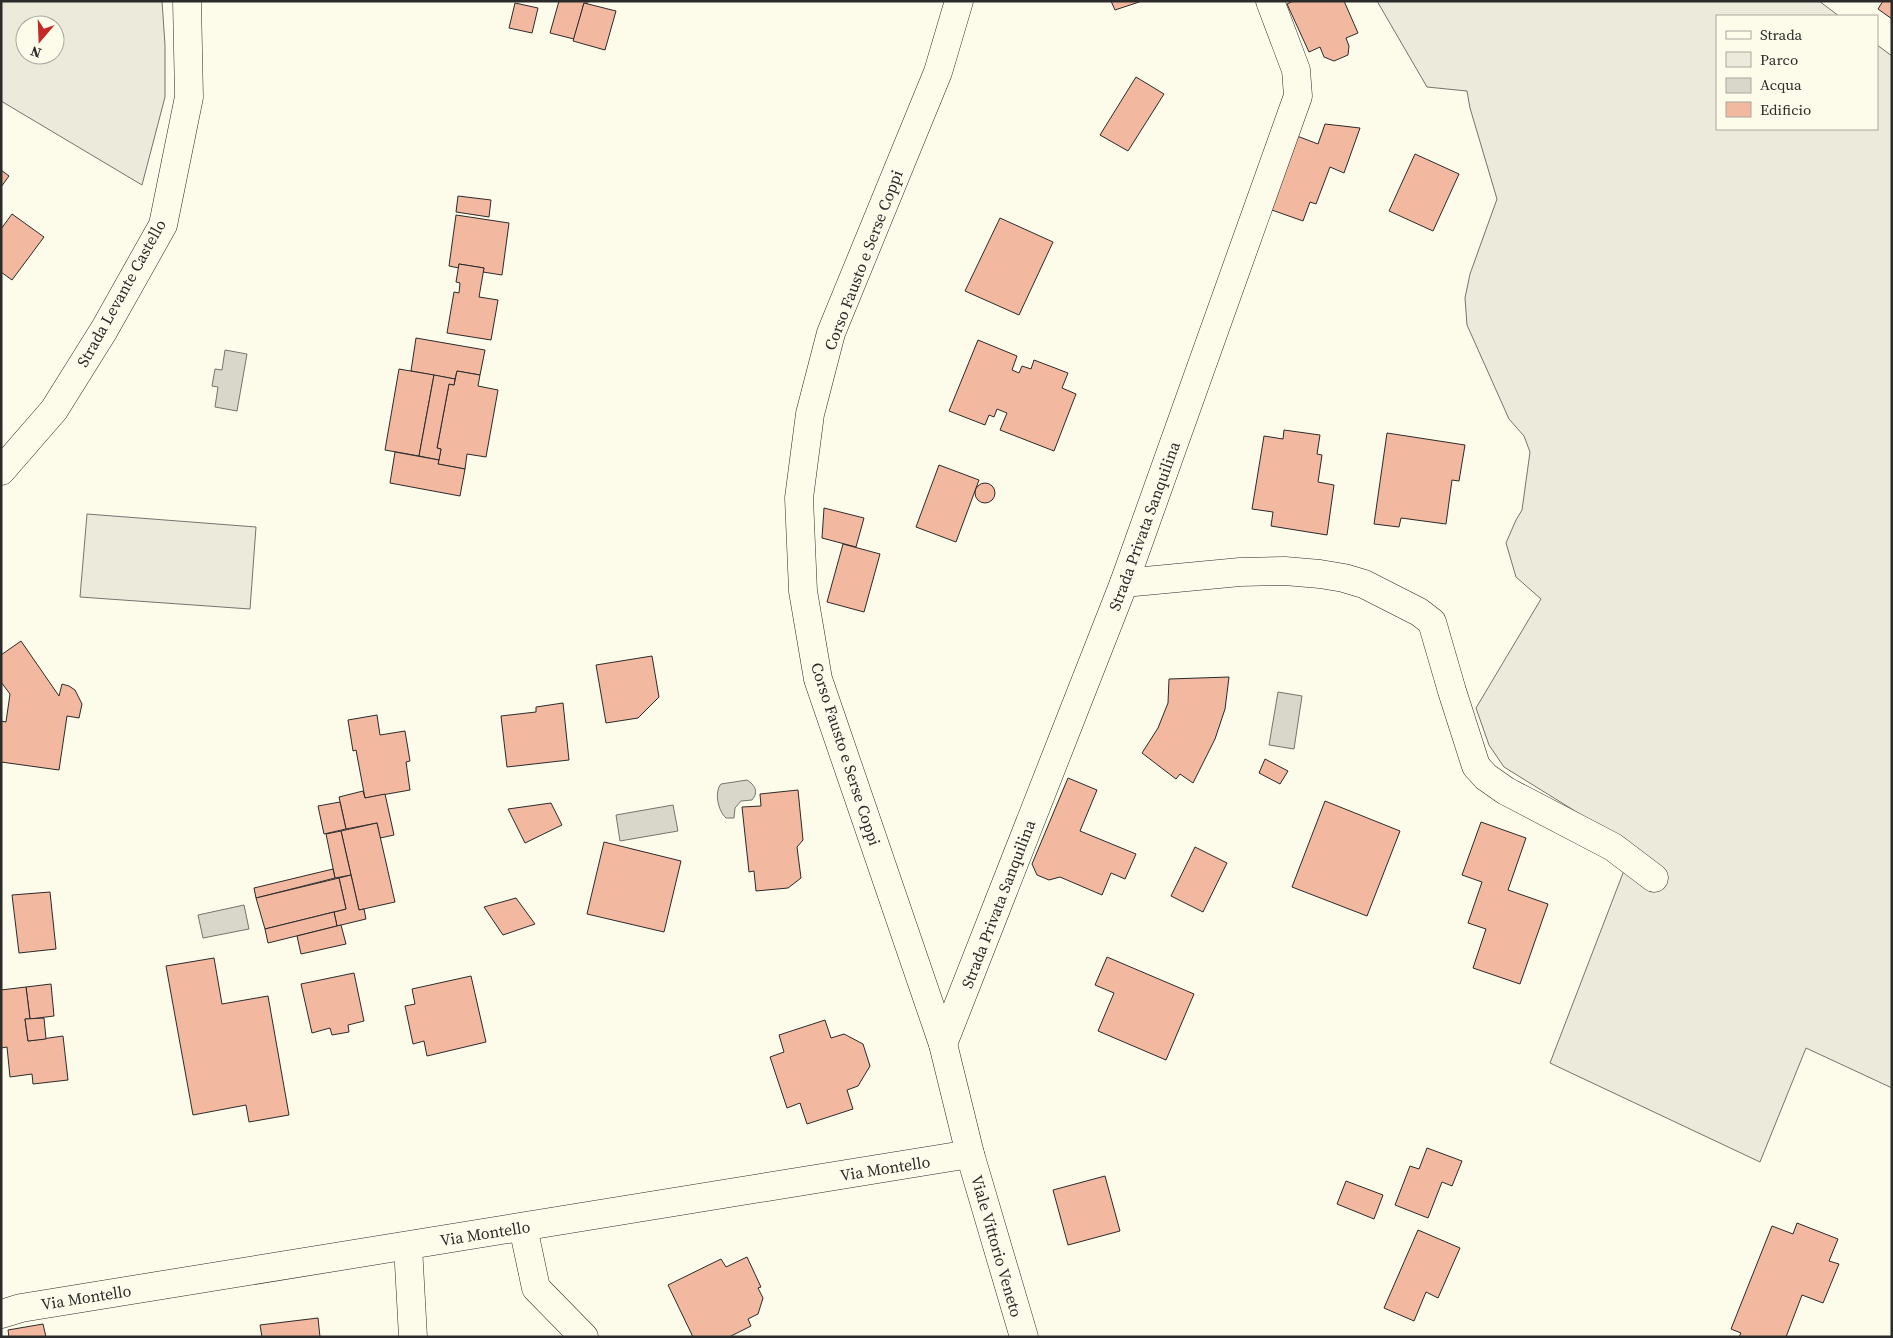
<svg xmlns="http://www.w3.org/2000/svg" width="1893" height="1338" font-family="'Source Serif 4',serif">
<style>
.green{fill:#ecebdb;stroke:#74746e;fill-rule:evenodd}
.water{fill:#d8d7c9;stroke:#74746e}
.building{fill:#f2b8a0;stroke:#2b2b2b}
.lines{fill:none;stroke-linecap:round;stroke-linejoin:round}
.minor-casing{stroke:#2b2b2b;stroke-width:29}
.minor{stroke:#fdfbea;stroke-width:28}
.labels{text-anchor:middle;stroke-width:4;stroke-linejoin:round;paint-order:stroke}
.street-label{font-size:16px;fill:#2b2b2b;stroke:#fdfbea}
</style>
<rect width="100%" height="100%" fill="#fdfbea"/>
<g class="green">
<path d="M1,1H162L165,45V97L142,185L1,101ZM25,25H55V55H25Z"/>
<polygon points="1377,1 1819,1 1839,16 1717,16 1717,129 1877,129 1877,45 1892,56 1892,1088 1806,1048 1760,1162 1550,1063 1633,847 1504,767 1489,745 1476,708 1541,599 1516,577 1506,543 1516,520 1522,510 1530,452 1524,436 1509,419 1467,325 1465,298 1470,274 1497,199 1470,108 1467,91 1427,87"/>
<polygon points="87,514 256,527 250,609 80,597"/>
</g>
<g class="water">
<polygon points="225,350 247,354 237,411 215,407 218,387 212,386 215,369 222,370"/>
<polygon points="1278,692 1302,696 1294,749 1269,745"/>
<path d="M747,780C755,785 759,792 752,800L741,801L735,808L734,818H726C718,811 714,792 721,784Z"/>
<polygon points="673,805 678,831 620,841 616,815"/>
<polygon points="244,905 249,929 203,938 198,915"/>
</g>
<g class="building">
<polygon points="559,1 587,1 587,4 584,3 574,39 550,33"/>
<polygon points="1111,1 1142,1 1115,10"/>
<polygon points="1293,1 1344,1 1358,33 1346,38 1349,46 1348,55 1334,61 1324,57 1320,47 1309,52 1287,4"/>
<polygon points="1883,1 1892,1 1892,19 1878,9"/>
<polygon points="515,3 538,8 532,33 509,28"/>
<polygon points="584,3 616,11 605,50 573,41"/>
<polygon points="1136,77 1164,94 1128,151 1100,135"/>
<polygon points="1325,124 1360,128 1344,173 1330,167 1316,204 1310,202 1303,221 1269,209 1297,136 1318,144"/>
<polygon points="1415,154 1459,174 1433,231 1389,211"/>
<polygon points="1,170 9,176 1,187"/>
<polygon points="458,196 491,200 489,217 456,212"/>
<polygon points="12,214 44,237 12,280 1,272 1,229"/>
<polygon points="456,215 509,223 502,275 483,272 484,268 459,264 459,268 449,266"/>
<polygon points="1000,218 1053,242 1019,315 965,291"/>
<polygon points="459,264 484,268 479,297 498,300 491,340 447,333 454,292 459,293 460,283 456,282"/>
<polygon points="416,338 485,350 480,375 457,371 455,379 411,371"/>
<polygon points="978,340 1017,356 1012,370 1019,373 1022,366 1031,369 1034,360 1068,373 1062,388 1076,394 1054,451 1000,430 1007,413 997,409 994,417 989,415 985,425 949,411"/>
<polygon points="399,369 434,375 419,456 385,450"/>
<polygon points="457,371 480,375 478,386 498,390 486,457 467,454 465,469 438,464 441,449 437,448 449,384 454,385"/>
<polygon points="434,375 455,379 454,385 449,384 437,448 441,449 439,460 419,456"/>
<polygon points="1284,430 1320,435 1317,454 1322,455 1318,482 1334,485 1327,535 1271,526 1273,512 1252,509 1264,436 1283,439"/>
<polygon points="1387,433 1465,445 1459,481 1452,480 1446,524 1401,518 1399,527 1374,524"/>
<polygon points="395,452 439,460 438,464 465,469 460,496 390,483"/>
<polygon points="939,465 979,480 956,542 916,527"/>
<circle cx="985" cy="493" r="10"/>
<polygon points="824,508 864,518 856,547 822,538"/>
<polygon points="843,544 880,554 864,612 827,602"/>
<polygon points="21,641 59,696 62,684 69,686 75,690 82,704 79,718 67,716 59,770 1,762 1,721 6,722 10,694 1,682 1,655"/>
<polygon points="652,656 659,697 638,718 606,723 596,665"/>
<polygon points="1229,677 1225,709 1215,739 1193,783 1180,774 1176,779 1142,753 1158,728 1168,703 1169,679"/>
<polygon points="563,703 569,760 507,767 501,716 536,712 536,707"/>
<polygon points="377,715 380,735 405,731 410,761 406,762 410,790 365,798 356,750 353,751 348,720"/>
<polygon points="1265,759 1288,771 1280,784 1259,773"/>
<polygon points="1068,778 1097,790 1080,831 1136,854 1125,879 1111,873 1102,895 1060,877 1049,880 1037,875 1032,864"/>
<polygon points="798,790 803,840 797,847 801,878 788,888 756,891 754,871 749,872 742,807 761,806 760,794"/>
<polygon points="363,791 365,798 385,794 394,835 380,838 377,823 346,829 339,797"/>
<polygon points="1325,801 1400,831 1367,916 1292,887"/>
<polygon points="340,802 346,829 324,834 318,806"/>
<polygon points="551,803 562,825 525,843 508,809"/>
<polygon points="1481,822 1526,838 1508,890 1548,904 1520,984 1473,968 1486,929 1468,923 1482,882 1462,875"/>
<polygon points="377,823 395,902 359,910 341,831"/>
<polygon points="341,831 351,875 335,878 326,834"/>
<polygon points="604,842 681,861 664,932 587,914"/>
<polygon points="1195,847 1227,863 1203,912 1171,896"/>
<polygon points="333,869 335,878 256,898 254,888"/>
<polygon points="351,875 359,910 364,909 366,919 337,926 334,912 346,909 339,878"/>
<polygon points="339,878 346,909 265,929 256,898"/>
<polygon points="50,892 56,949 19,953 12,895"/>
<polygon points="516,898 535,924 503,935 484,907"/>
<polygon points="334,912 337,926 268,943 265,929"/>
<polygon points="341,925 346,944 301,954 297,936"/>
<polygon points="1107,957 1194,994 1166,1060 1098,1031 1114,993 1095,985"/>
<polygon points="214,958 222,1004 268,996 289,1115 249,1122 246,1105 193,1115 166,966"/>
<polygon points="354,973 364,1021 348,1025 349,1032 332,1035 330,1028 312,1033 301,984"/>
<polygon points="471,976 486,1042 427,1056 424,1041 413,1044 405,1006 415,1004 412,989"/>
<polygon points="51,984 54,1016 30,1019 26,987"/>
<polygon points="26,987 30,1019 25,1019 28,1041 63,1036 68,1080 33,1084 32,1074 10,1077 7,1047 1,1048 1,990"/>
<polygon points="44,1018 46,1039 28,1041 25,1019"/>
<polygon points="825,1020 831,1038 844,1034 863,1044 870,1066 858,1086 847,1090 853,1109 807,1124 800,1103 787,1108 770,1057 784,1052 779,1035"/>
<polygon points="1427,1148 1462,1161 1452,1186 1442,1182 1428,1218 1395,1205 1410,1166 1419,1169"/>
<polygon points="1105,1176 1120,1231 1068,1245 1053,1190"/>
<polygon points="1346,1181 1383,1195 1374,1219 1337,1204"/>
<polygon points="1797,1223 1838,1239 1829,1261 1839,1264 1823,1303 1802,1295 1786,1337 1739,1337 1741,1333 1731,1329 1772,1226 1793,1234"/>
<polygon points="1418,1230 1460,1248 1438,1298 1426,1292 1414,1321 1384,1308"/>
<polygon points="747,1257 761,1287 758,1288 763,1298 758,1314 748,1319 751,1326 729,1337 693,1337 668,1285 721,1259 726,1267"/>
<polygon points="318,1318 320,1337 262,1337 260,1325"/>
<polygon points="43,1324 46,1337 9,1337 8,1330"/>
</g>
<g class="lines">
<g class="minor-casing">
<g id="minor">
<polyline points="959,1 938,72 831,333 810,414 799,498 803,591 818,679 943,1044 970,1154 1024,1337"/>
<polyline points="1,471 54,410 104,330 163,225 189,97 187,1"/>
<polyline points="1124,583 1240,572 1285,571 1320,574 1344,578 1364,584 1419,612 1432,622 1452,691 1476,766 1486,777 1506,791 1613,847 1654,878"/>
<polyline points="943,1044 1124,583 1298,96 1296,70 1270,1"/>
<polyline points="523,1227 536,1288 584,1337"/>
<polyline points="408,1246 413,1337"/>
<polyline points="1,1314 21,1308 970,1154"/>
</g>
</g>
<use href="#minor" class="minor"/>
</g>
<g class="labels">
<g class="street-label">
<text transform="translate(863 260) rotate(-69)" y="6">Corso Fausto e Serse Coppi</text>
<text transform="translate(121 293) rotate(-61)" y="6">Strada Levante Castello</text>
<text transform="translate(1144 526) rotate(-70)" y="6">Strada Privata Sanquilina</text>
<text transform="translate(846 754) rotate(72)" y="6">Corso Fausto e Serse Coppi</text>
<text transform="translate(998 904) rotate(-69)" y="6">Strada Privata Sanquilina</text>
<text transform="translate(885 1168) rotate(-9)" y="6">Via Montello</text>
<text transform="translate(485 1233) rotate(-9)" y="6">Via Montello</text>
<text transform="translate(997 1246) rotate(74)" y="6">Viale Vittorio Veneto</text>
<text transform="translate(86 1297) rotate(-9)" y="6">Via Montello</text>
</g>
</g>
<rect width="1893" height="1338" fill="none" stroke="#2b2b2b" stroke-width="5"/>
<rect x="1716" y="15" width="162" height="115" fill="#fdfbea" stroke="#a9a89e"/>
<rect x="1726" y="31" width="25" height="8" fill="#fdfbea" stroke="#a9a89e"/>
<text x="1760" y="40" font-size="15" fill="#2b2b2b">Strada</text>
<rect x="1726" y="52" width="25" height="15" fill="#ecebdb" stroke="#a9a89e"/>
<text x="1760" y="65" font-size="15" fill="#2b2b2b">Parco</text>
<rect x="1726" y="78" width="25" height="15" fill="#d8d7c9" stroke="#a9a89e"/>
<text x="1760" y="90" font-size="15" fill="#2b2b2b">Acqua</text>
<rect x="1726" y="102" width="25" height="15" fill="#f2b8a0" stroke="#a9a89e"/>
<text x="1760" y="115" font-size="15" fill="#2b2b2b">Edificio</text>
<g transform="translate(40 40) rotate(199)"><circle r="24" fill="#fdfbea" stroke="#a9a89e"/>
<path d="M0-4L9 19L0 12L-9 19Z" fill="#c62828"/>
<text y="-8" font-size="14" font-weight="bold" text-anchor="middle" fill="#2b2b2b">N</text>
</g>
</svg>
